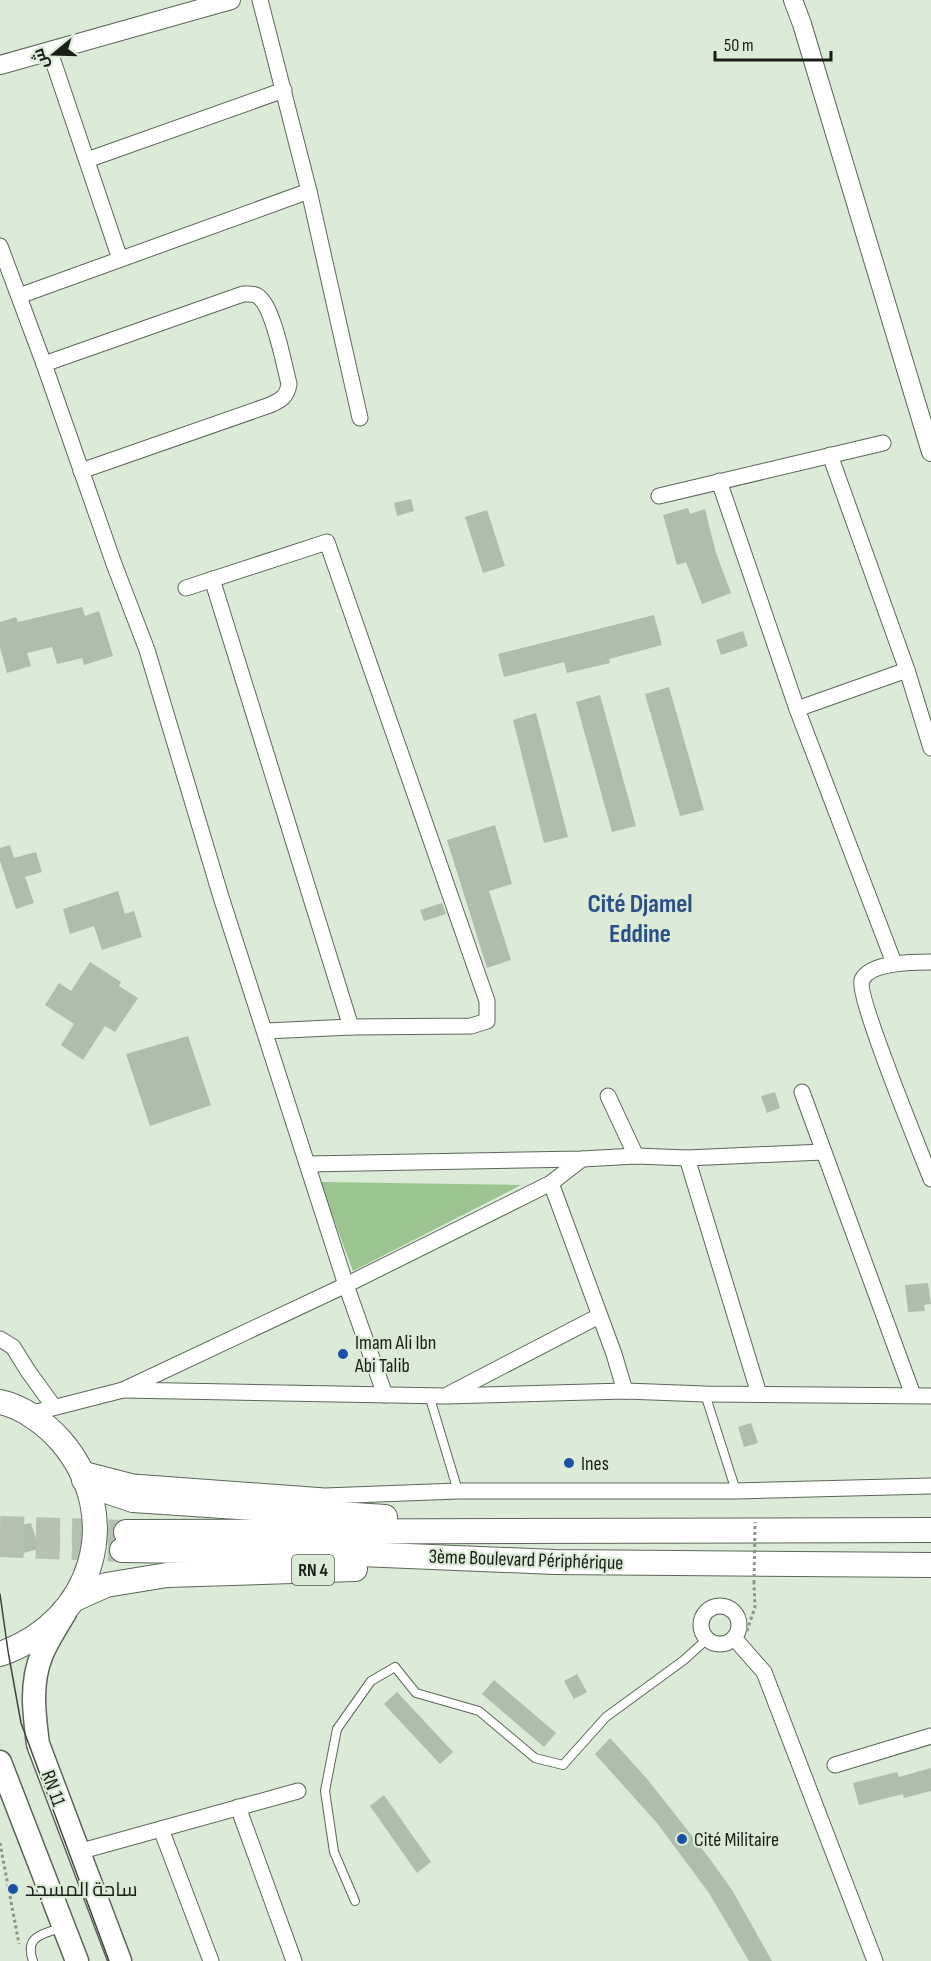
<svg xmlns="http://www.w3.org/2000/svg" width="931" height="1961" font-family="'Sofia Sans Condensed',Cairo,sans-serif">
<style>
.green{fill:#9bc48f}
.building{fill:#afbdac}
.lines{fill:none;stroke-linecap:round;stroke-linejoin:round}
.trunk-tunnel{stroke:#b5c1b1;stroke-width:24;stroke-dasharray:24 12;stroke-linecap:butt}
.service-casing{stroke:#5b6758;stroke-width:10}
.minor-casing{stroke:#5b6758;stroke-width:17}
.tertiary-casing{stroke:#5b6758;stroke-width:20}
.primary-casing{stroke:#5b6758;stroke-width:25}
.trunk-casing{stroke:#5b6758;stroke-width:26}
.path{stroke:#8a9587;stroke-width:3;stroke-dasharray:3 3;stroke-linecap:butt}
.service{stroke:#fff;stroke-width:8}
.minor{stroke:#fff;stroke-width:15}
.tertiary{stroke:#fff;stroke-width:18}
.primary{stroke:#fff;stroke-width:22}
.trunk{stroke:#fff;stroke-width:24}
.tram{stroke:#40473e;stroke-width:1.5}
.path-bridge{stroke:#8a9587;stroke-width:3;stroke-dasharray:3 3;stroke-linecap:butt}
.poi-dot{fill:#1c52a4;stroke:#dcead8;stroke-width:2}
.labels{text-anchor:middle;stroke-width:4.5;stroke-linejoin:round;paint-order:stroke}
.shield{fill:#dcead8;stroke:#545b51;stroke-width:1.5}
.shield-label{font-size:18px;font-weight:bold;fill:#191e17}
.poi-label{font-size:20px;fill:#191e17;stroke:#dcead8;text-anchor:start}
.street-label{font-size:20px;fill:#191e17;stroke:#dcead8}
.district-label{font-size:26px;font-weight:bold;fill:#2c5086;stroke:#dcead8}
</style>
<rect width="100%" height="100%" fill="#dcead8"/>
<polygon class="green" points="320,1182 521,1185 353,1271"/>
<g class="building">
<polygon points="411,499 414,511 397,516 394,503"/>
<polygon points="688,508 690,514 705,509 716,553 731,593 702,604 686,562 677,565 663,515"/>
<polygon points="487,510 505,566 483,573 465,517"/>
<polygon points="82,607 85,616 99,611 113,656 84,665 82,658 57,664 52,647 27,653 31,666 7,673 0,648 0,622 16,617 18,622"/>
<polygon points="654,615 662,645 609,659 610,663 567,673 564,662 504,677 498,654"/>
<polygon points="743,631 748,646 721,655 716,640"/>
<polygon points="669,687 704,810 680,816 645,694"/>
<polygon points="600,695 636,826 612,832 576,702"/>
<polygon points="536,713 568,837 544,843 513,720"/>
<polygon points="495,825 512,884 489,891 511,960 487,968 447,840"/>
<polygon points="10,845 14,858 36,852 42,872 25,877 34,903 16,909 0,861 0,848"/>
<polygon points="118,891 125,914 134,911 142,937 102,950 94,926 70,934 63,909"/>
<polygon points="442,903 446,914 424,921 420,910"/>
<polygon points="90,962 121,982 119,986 138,998 115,1032 105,1026 83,1060 61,1045 74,1024 45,1005 59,983 71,991"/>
<polygon points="188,1036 211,1105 150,1126 126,1054"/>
<polygon points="775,1092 780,1108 767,1113 761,1096"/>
<polygon points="928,1283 931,1304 924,1305 925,1311 908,1312 905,1285"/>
<polygon points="751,1423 758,1443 744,1447 738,1427"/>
<polygon points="31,1523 39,1549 15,1555 8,1528"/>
<polygon points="577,1674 587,1692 574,1699 564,1681"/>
<polygon points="494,1680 556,1733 544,1747 482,1694"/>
<polygon points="397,1692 453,1752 440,1764 384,1704"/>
<polygon points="610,1738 648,1780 707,1855 732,1890 772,1961 749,1961 709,1893 657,1823 595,1754"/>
<polygon points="931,1768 931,1791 904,1798 903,1794 859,1805 853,1783 897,1772 899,1777"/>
<polygon points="384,1795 431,1862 417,1873 370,1806"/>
</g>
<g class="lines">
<g class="trunk-tunnel">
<polyline points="0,1528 126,1532"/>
<polyline points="0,1545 122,1550"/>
</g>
<g class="service-casing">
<g id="service">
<polyline points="705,1394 736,1491"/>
<polyline points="429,1395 458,1491"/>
<polyline points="355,1901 334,1852 325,1791 337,1729 371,1681 395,1667 416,1693 479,1711 535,1758 563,1765 606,1717 684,1660 707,1639"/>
<path d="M33,1961C24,1935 43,1935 62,1927"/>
</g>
</g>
<g class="minor-casing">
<g id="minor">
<polyline points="260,0 309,191 360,418"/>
<polyline points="50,52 120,259"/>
<polyline points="87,160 284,90"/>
<polyline points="0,246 44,364 114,564 147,650 221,897 346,1285 385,1395"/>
<polyline points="19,296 309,191"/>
<path d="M44,364L243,294C250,294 256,293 261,299C274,312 284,364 289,384C287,397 281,400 270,405L81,471"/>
<polyline points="830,455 907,670 931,748"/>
<polyline points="719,481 797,709 894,963"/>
<polyline points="659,496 883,443"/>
<polyline points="212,579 351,1027"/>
<polyline points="186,588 327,542 487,1001 487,1021 471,1026 351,1027 266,1031"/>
<polyline points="797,709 907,670"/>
<path d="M931,962C915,962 870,962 862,980C856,995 921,1153 931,1179"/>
<polyline points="802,1092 913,1395"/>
<polyline points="608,1096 636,1156"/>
<polyline points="687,1158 759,1394"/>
<polyline points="308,1164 582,1159 636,1156 687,1158 823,1152"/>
<polyline points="551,1183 614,1354 625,1391"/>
<polyline points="0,1339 13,1347 28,1371 54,1407"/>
<polyline points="123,1390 446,1396 625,1391 705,1394 931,1396"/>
<polyline points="449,1394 599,1316"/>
<polyline points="29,1414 123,1390 346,1285 551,1183 582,1159"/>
<polyline points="79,1468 133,1482 325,1496 458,1491 736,1491 931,1486"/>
<circle cx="720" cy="1625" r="19"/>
<polyline points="734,1638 764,1672 875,1961"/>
<polyline points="835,1765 931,1736"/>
<polyline points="238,1807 294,1961"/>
<polyline points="161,1829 211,1961"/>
<polyline points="78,1852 298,1791"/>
</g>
</g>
<g class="tertiary-casing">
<g id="tertiary">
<polyline points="793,0 802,24 931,452"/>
<polyline points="0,65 231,0"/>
</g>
</g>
<g class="primary-casing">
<g id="primary">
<path d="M65,1613C57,1626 48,1640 42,1654C30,1683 34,1713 38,1744L120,1961"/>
<polyline points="0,1762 77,1961"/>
</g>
</g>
<g class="trunk-casing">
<g id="trunk">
<path d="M0,1402C23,1407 45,1423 61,1441C126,1517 93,1622 0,1654"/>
<polyline points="84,1480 109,1492 133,1500 385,1517"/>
<polyline points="126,1532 931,1530"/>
<polyline points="122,1550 336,1553 555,1562 931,1565"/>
<polyline points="75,1599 106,1585 167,1575 355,1569"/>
</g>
</g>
<g class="path">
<polyline points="747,1631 755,1607 754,1583"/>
<polyline points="0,1843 19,1944"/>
</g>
<use href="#service" class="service"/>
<use href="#minor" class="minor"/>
<use href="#tertiary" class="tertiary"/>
<use href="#primary" class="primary"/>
<use href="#trunk" class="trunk"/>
<polyline class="tram" points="0,1594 8,1651 21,1723 109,1961"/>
<polyline class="path-bridge" points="754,1583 755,1522"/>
</g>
<g class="poi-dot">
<circle cx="343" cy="1354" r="6"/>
<circle cx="569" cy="1463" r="6"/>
<circle cx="682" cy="1839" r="6"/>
<circle cx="13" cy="1889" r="6"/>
</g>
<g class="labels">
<rect class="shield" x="292" y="1555" width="42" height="30" rx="4.5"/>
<g class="shield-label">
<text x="313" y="1576">RN 4</text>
</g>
<g class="poi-label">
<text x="355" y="1349">Imam Ali Ibn<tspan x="355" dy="23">Abi Talib</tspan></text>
<text x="581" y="1470">Ines</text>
<text x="694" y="1846">Cité Militaire</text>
<text x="25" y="1896">ساحة المسجد</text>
</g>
<g class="street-label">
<text transform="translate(526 1559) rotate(2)" y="7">3ème Boulevard Périphérique</text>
<text transform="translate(54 1788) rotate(70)" y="7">RN 11</text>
</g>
<g class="district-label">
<text x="640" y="912">Cité Djamel<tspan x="640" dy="30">Eddine</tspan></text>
</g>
</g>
<g transform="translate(54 54) rotate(251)" stroke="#dcead8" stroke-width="4.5" paint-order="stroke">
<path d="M0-4.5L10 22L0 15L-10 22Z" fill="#191e17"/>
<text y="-9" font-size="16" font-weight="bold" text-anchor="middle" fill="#191e17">ش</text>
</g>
<path d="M715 51v9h116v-9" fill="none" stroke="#191e17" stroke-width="3"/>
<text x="724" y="51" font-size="18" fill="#191e17" stroke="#dcead8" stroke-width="4.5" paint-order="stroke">50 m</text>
</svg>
